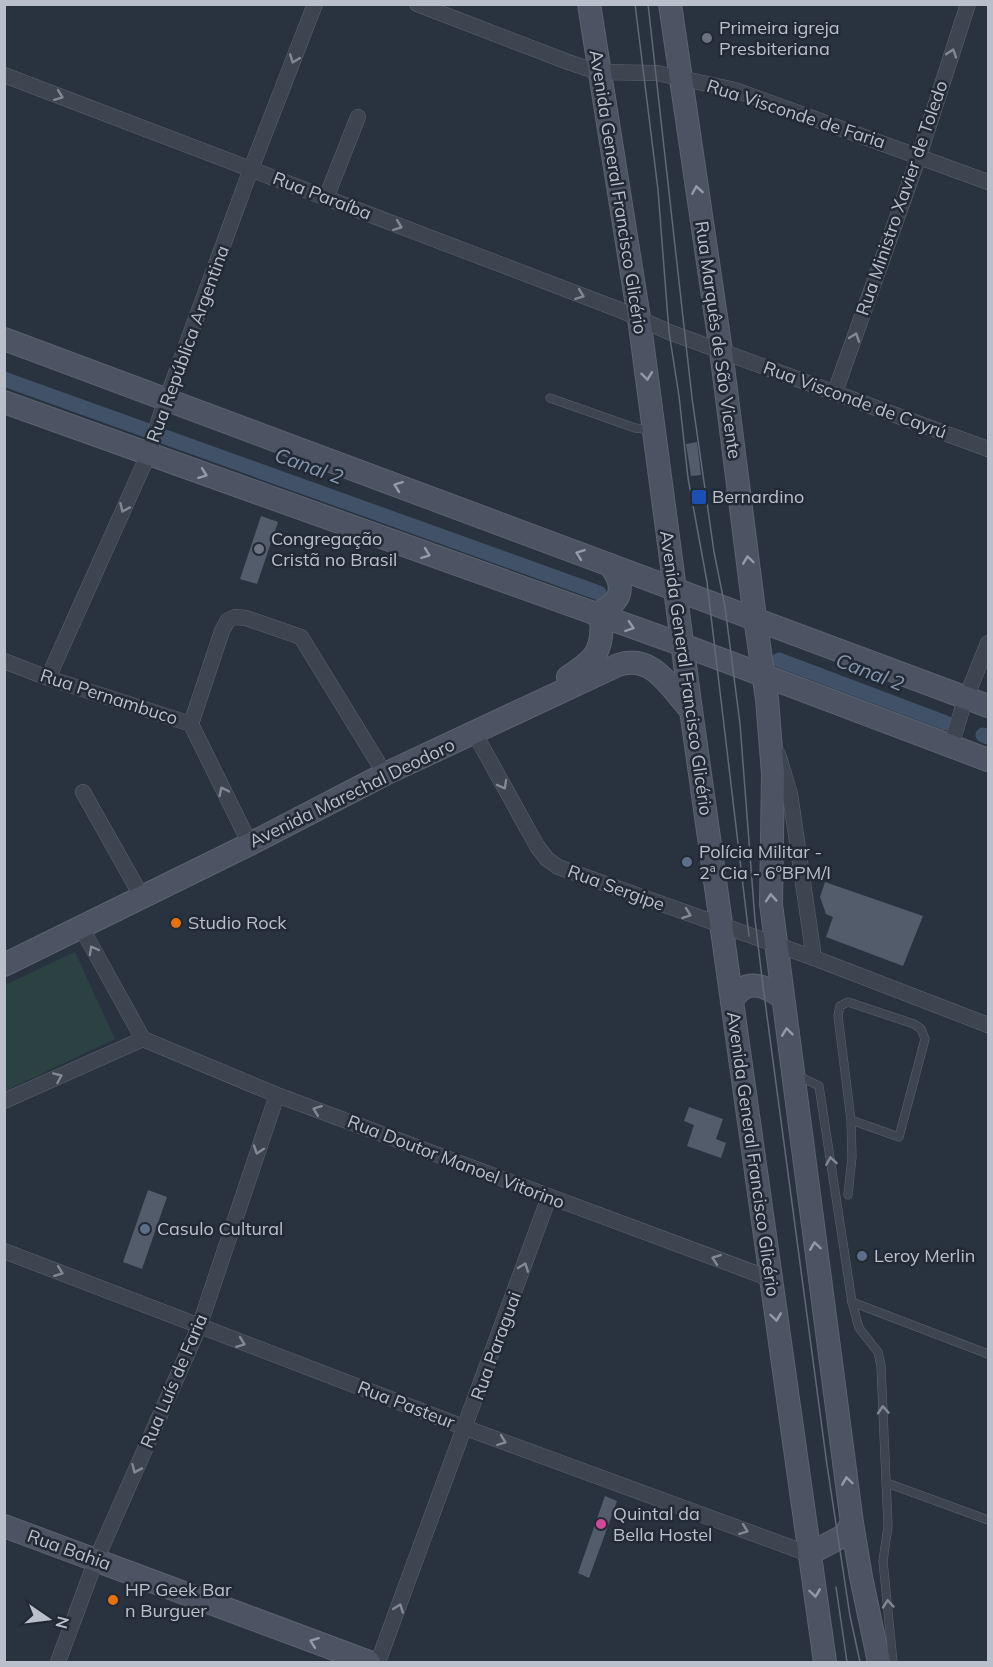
<svg xmlns="http://www.w3.org/2000/svg" width="993" height="1667" font-family="Mulish,sans-serif">
<style>
.green{fill:#2c4142}
.lines{fill:none;stroke-linecap:round;stroke-linejoin:round}
.canal{stroke:#415168;stroke-width:15}
.building{fill:#535c6b}
.lane-casing{stroke:#5b636e;stroke-width:9}
.street-casing{stroke:#5b636e;stroke-width:16}
.secondary-casing{stroke:#5b636e;stroke-width:24}
.lane{stroke:#3d4550;stroke-width:8}
.street{stroke:#3d4550;stroke-width:15}
.secondary{stroke:#4c5463;stroke-width:22}
.tram{stroke:#606977;stroke-width:1.5}
.oneway{stroke:#828994}
.oneway2{stroke:#949aa7}
.worship-dot{fill:#6b7280;stroke:#222a36;stroke-width:2}
.transit-dot{fill:#1a4fb4;stroke:#222a36;stroke-width:2}
.service-dot{fill:#5c6f8a;stroke:#222a36;stroke-width:2}
.food-dot{fill:#e8710a;stroke:#222a36;stroke-width:2}
.hotel-dot{fill:#d1479c;stroke:#222a36;stroke-width:2}
.labels{text-anchor:middle;stroke-width:5;stroke-linejoin:round;paint-order:stroke}
.poi-label{font-size:18px;fill:#bac0cb;stroke:#222a36;text-anchor:start}
.street-label{font-size:18px;fill:#bac0cb;stroke:#222a36}
.water-label{font-size:20px;font-style:italic;fill:#8597af;stroke:#222a36}
</style>
<rect width="100%" height="100%" fill="#293340"/>
<polygon class="green" points="75,952 115,1039 5,1091 5,985"/>
<g class="lines">
<g class="canal">
<polyline points="4,379 599,593"/>
<polyline points="779,660 946,723"/>
<polyline points="983,735 988,737"/>
</g>
</g>
<g class="building">
<polygon points="697,442 701,475 691,476 686,444"/>
<polygon points="261,516 278,522 257,584 240,579"/>
<polygon points="825,882 923,916 903,966 826,937 833,917 826,914 820,897"/>
<polygon points="689,1107 723,1119 716,1139 726,1143 721,1158 687,1146 694,1125 684,1121"/>
<polygon points="148,1190 167,1197 142,1269 123,1262"/>
<polygon points="605,1496 617,1501 589,1578 578,1573"/>
</g>
<g class="lines">
<g class="lane-casing">
<g id="lane">
<polyline points="550,398 635,428 652,430"/>
<polyline points="797,1075 819,1086 852,1302 859,1328 878,1352 881,1366 888,1526 883,1561 893,1662"/>
<polyline points="848,1195 852,1157 851,1120 838,1016 840,1006 848,1002 914,1024 921,1029 925,1039 899,1137 851,1120"/>
<polyline points="852,1302 988,1354"/>
<polyline points="887,1483 988,1520"/>
</g>
</g>
<g class="street-casing">
<g id="street">
<polyline points="417,4 568,62 598,72 657,73 735,90 988,182"/>
<polyline points="4,75 620,310 669,332 988,449"/>
<polyline points="326,198 358,117"/>
<polyline points="835,392 919,156 968,4"/>
<polyline points="4,661 48,678 191,724 250,844"/>
<polyline points="48,678 148,455 161,414 251,169 315,4"/>
<polyline points="191,724 222,631 228,620 235,617 246,618 301,637 385,774"/>
<polyline points="475,734 537,846 547,859 558,867 814,958 988,1025"/>
<polyline points="951,746 964,703 988,643"/>
<polyline points="778,754 790,794 814,958"/>
<polyline points="83,792 142,897"/>
<polyline points="143,1039 277,1095 771,1279"/>
<polyline points="4,1101 143,1039 81,927"/>
<polyline points="4,1251 466,1428 809,1554"/>
<polyline points="58,1662 96,1560 199,1327 277,1095"/>
<polyline points="378,1662 549,1197"/>
</g>
</g>
<g class="secondary-casing">
<g id="secondary">
<polyline points="589,4 639,318 691,710 825,1662"/>
<polyline points="670,4 721,351 755,618 767,699 773,774 771,904 852,1523 861,1577 879,1662"/>
<polyline points="4,339 988,706"/>
<polyline points="4,402 683,645 988,760"/>
<path d="M595,614C622,603 627,588 610,565"/>
<path d="M568,677C596,659 604,650 601,616"/>
<path d="M4,965L250,844L385,774L618,665C653,653 670,688 691,710"/>
<path d="M732,1001C745,977 765,985 783,998"/>
<polyline points="4,1526 369,1662"/>
<polyline points="809,1554 845,1535 852,1523"/>
</g>
</g>
<use href="#lane" class="lane"/>
<use href="#street" class="street"/>
<use href="#secondary" class="secondary"/>
<g class="tram">
<polyline points="635,4 658,190 669,332 679,396 688,478 707,582 749,936"/>
<polyline points="648,4 692,398 714,552 725,607 740,724 755,920 763,986 827,1465 850,1616 860,1662"/>
<polyline points="836,1587 847,1662"/>
</g>
</g>
<defs><path id="oneway-chevron" d="M-2-3.5L2.5 0L-2 3.5" fill="none" stroke-width="1.6" stroke-linecap="round" stroke-linejoin="round" transform="scale(1.5)"/></defs>
<g class="oneway">
<use href="#oneway-chevron" transform="translate(952 53) rotate(-72)"/>
<use href="#oneway-chevron" transform="translate(294 59) rotate(111)"/>
<use href="#oneway-chevron" transform="translate(59 96) rotate(21)"/>
<use href="#oneway-chevron" transform="translate(398 226) rotate(21)"/>
<use href="#oneway-chevron" transform="translate(580 295) rotate(21)"/>
<use href="#oneway-chevron" transform="translate(855 337) rotate(-70)"/>
<use href="#oneway-chevron" transform="translate(124 508) rotate(114)"/>
<use href="#oneway-chevron" transform="translate(503 785) rotate(61)"/>
<use href="#oneway-chevron" transform="translate(223 791) rotate(-116)"/>
<use href="#oneway-chevron" transform="translate(687 914) rotate(20)"/>
<use href="#oneway-chevron" transform="translate(93 950) rotate(-119)"/>
<use href="#oneway-chevron" transform="translate(58 1077) rotate(-24)"/>
<use href="#oneway-chevron" transform="translate(317 1110) rotate(-159)"/>
<use href="#oneway-chevron" transform="translate(258 1150) rotate(108)"/>
<use href="#oneway-chevron" transform="translate(831 1161) rotate(-99)"/>
<use href="#oneway-chevron" transform="translate(716 1259) rotate(-160)"/>
<use href="#oneway-chevron" transform="translate(524 1267) rotate(-70)"/>
<use href="#oneway-chevron" transform="translate(59 1272) rotate(21)"/>
<use href="#oneway-chevron" transform="translate(241 1343) rotate(21)"/>
<use href="#oneway-chevron" transform="translate(883 1410) rotate(-94)"/>
<use href="#oneway-chevron" transform="translate(502 1441) rotate(20)"/>
<use href="#oneway-chevron" transform="translate(136 1469) rotate(114)"/>
<use href="#oneway-chevron" transform="translate(744 1530) rotate(20)"/>
<use href="#oneway-chevron" transform="translate(888 1604) rotate(-95)"/>
<use href="#oneway-chevron" transform="translate(399 1608) rotate(-70)"/>
</g>
<g class="oneway2">
<use href="#oneway-chevron" transform="translate(697 190) rotate(-99)"/>
<use href="#oneway-chevron" transform="translate(647 376) rotate(83)"/>
<use href="#oneway-chevron" transform="translate(203 474) rotate(20)"/>
<use href="#oneway-chevron" transform="translate(398 486) rotate(-160)"/>
<use href="#oneway-chevron" transform="translate(426 554) rotate(20)"/>
<use href="#oneway-chevron" transform="translate(580 554) rotate(-160)"/>
<use href="#oneway-chevron" transform="translate(748 560) rotate(-98)"/>
<use href="#oneway-chevron" transform="translate(630 627) rotate(19)"/>
<use href="#oneway-chevron" transform="translate(771 898) rotate(-94)"/>
<use href="#oneway-chevron" transform="translate(787 1032) rotate(-97)"/>
<use href="#oneway-chevron" transform="translate(815 1246) rotate(-98)"/>
<use href="#oneway-chevron" transform="translate(776 1317) rotate(82)"/>
<use href="#oneway-chevron" transform="translate(847 1481) rotate(-98)"/>
<use href="#oneway-chevron" transform="translate(815 1593) rotate(82)"/>
<use href="#oneway-chevron" transform="translate(314 1642) rotate(-159)"/>
</g>
<g class="worship-dot">
<circle cx="707" cy="38" r="6"/>
<circle cx="259" cy="549" r="6"/>
</g>
<rect class="transit-dot" x="691" y="489" width="16" height="16" rx="3"/>
<g class="service-dot">
<circle cx="687" cy="862" r="6"/>
<circle cx="145" cy="1229" r="6"/>
<circle cx="862" cy="1256" r="6"/>
</g>
<g class="food-dot">
<circle cx="176" cy="923" r="6"/>
<circle cx="113" cy="1600" r="6"/>
</g>
<circle class="hotel-dot" cx="601" cy="1524" r="6"/>
<g class="labels">
<g class="poi-label">
<text x="719" y="34">Primeira igreja<tspan x="719" dy="21">Presbiteriana</tspan></text>
<text x="712" y="503">Bernardino</text>
<text x="271" y="545">Congregação<tspan x="271" dy="21">Cristã no Brasil</tspan></text>
<text x="699" y="858">Polícia Militar -<tspan x="699" dy="21">2ª Cia - 6ºBPM/I</tspan></text>
<text x="188" y="929">Studio Rock</text>
<text x="157" y="1235">Casulo Cultural</text>
<text x="874" y="1262">Leroy Merlin</text>
<text x="613" y="1520">Quintal da<tspan x="613" dy="21">Bella Hostel</tspan></text>
<text x="125" y="1596">HP Geek Bar<tspan x="125" dy="21">n Burguer</tspan></text>
</g>
<g class="street-label">
<text transform="translate(796 114) rotate(18)" y="6">Rua Visconde de Faria</text>
<text transform="translate(618 192) rotate(81)" y="6">Avenida General Francisco Glicério</text>
<text transform="translate(322 196) rotate(21)" y="6">Rua Paraíba</text>
<text transform="translate(902 198) rotate(-71)" y="6">Rua Ministro Xavier de Toledo</text>
<text transform="translate(718 340) rotate(82)" y="6">Rua Marquês de São Vicente</text>
<text transform="translate(188 344) rotate(-70)" y="6">Rua República Argentina</text>
<text transform="translate(855 400) rotate(20)" y="6">Rua Visconde de Cayrú</text>
<text transform="translate(686 673) rotate(82)" y="6">Avenida General Francisco Glicério</text>
<text transform="translate(109 697) rotate(18)" y="6">Rua Pernambuco</text>
<text transform="translate(352 793) rotate(-26)" y="6">Avenida Marechal Deodoro</text>
<text transform="translate(616 888) rotate(20)" y="6">Rua Sergipe</text>
<text transform="translate(753 1154) rotate(82)" y="6">Avenida General Francisco Glicério</text>
<text transform="translate(456 1162) rotate(21)" y="6">Rua Doutor Manoel Vitorino</text>
<text transform="translate(496 1346) rotate(-70)" y="6">Rua Paraguai</text>
<text transform="translate(174 1381) rotate(-67)" y="6">Rua Luís de Faria</text>
<text transform="translate(406 1405) rotate(21)" y="6">Rua Pasteur</text>
<text transform="translate(69 1550) rotate(20)" y="6">Rua Bahia</text>
</g>
<g class="water-label">
<text transform="translate(309 466) rotate(20)" y="7">Canal 2</text>
<text transform="translate(870 672) rotate(21)" y="7">Canal 2</text>
</g>
</g>
<rect width="993" height="1667" fill="none" stroke="#bac0cb" stroke-width="12"/>
<g transform="translate(48 1619) rotate(104)" stroke="#222a36" stroke-width="4.5" paint-order="stroke">
<path d="M0-4.5L10 22L0 15L-10 22Z" fill="#bac0cb"/>
<text y="-9" font-size="16" font-weight="bold" text-anchor="middle" fill="#bac0cb">N</text>
</g>
</svg>
